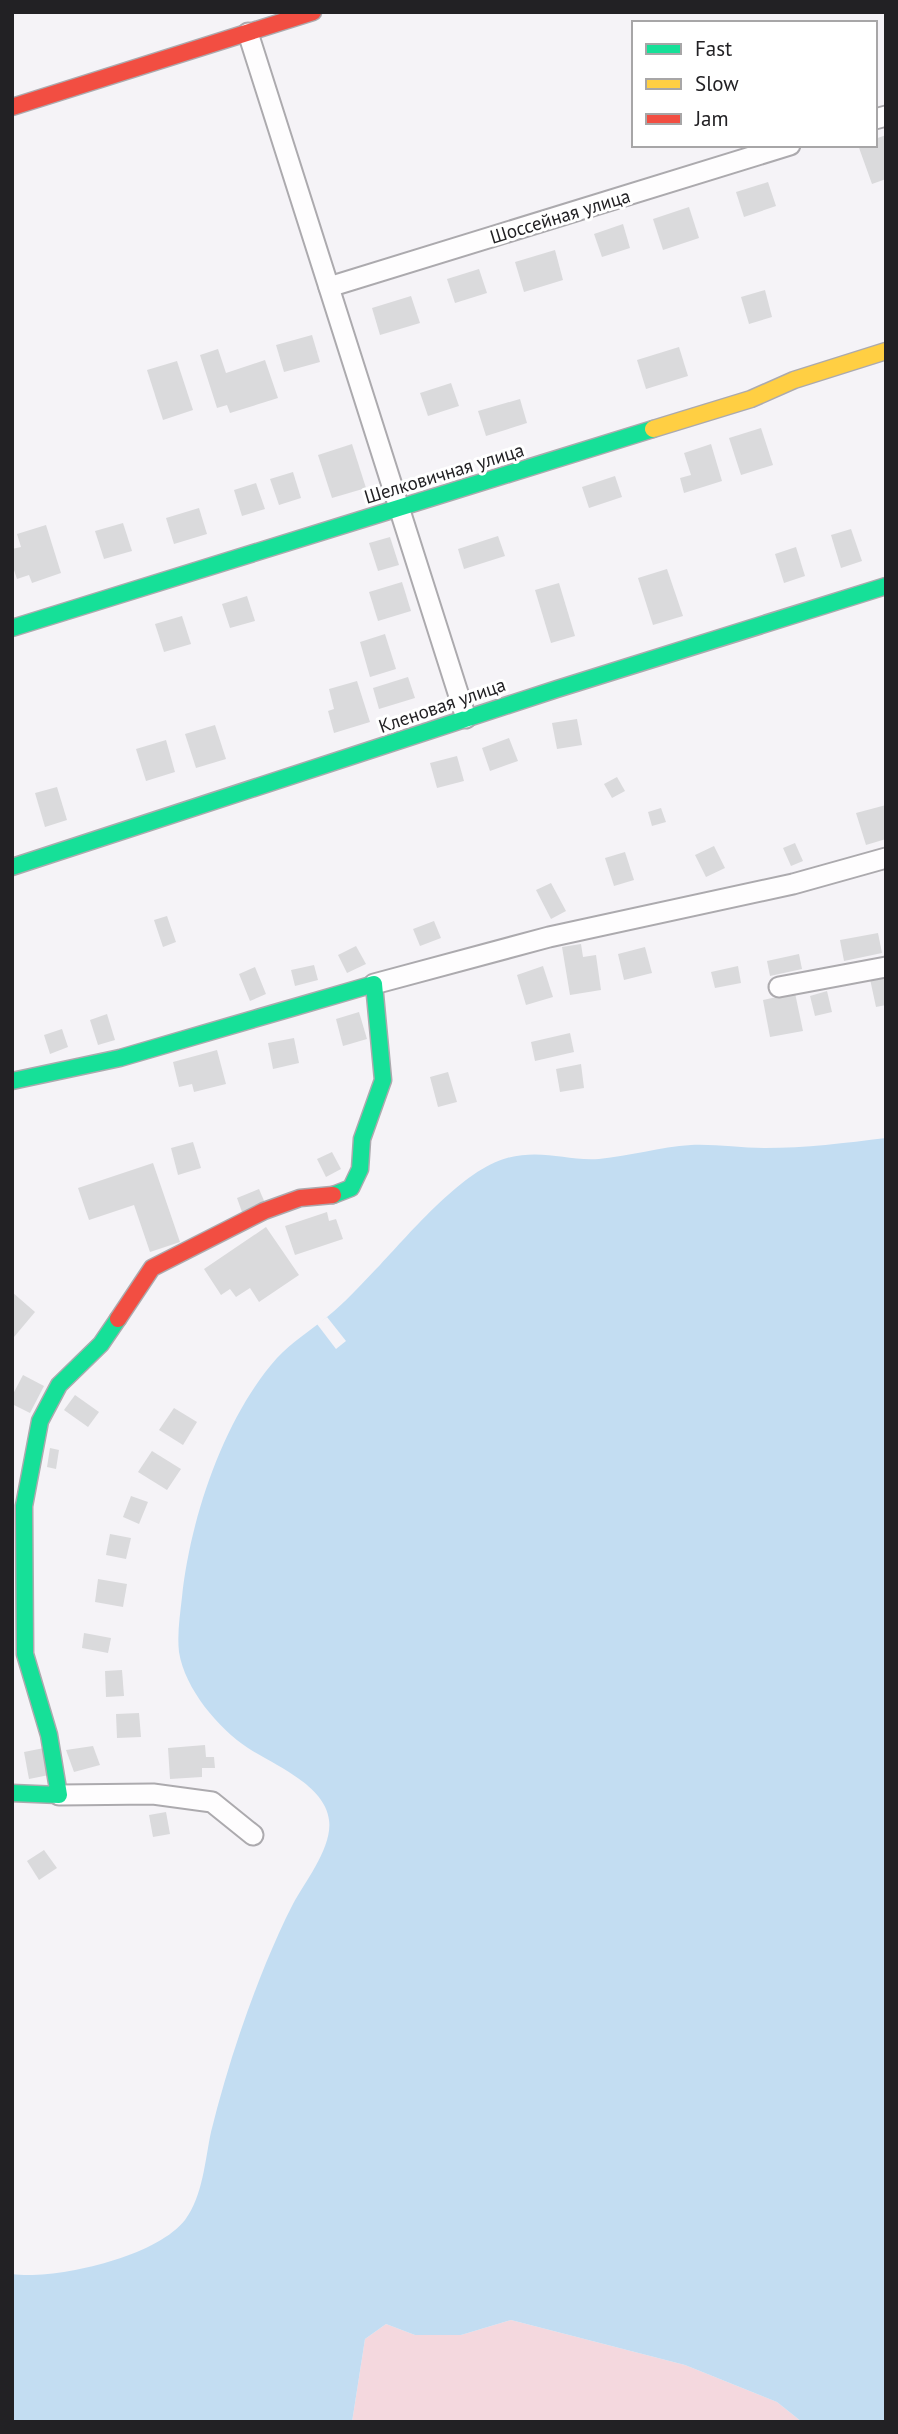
<svg xmlns="http://www.w3.org/2000/svg" width="898" height="2434" font-family="'PT Sans',sans-serif">
<style>
.green{fill:#f4d8de}
.water{fill:#c3ddf2}
.pier{fill:#f5f3f7}
.building{fill:#dadadc}
.lines{fill:none;stroke-linecap:round;stroke-linejoin:round}
.street-casing{stroke:#acaaae;stroke-width:23}
.fast-casing{stroke:#acaaae;stroke-width:19}
.slow-casing{stroke:#acaaae;stroke-width:19}
.jam-casing{stroke:#acaaae;stroke-width:19}
.street{stroke:#fefdfe;stroke-width:19}
.fast{stroke:#16e098;stroke-width:16}
.slow{stroke:#ffcf43;stroke-width:16}
.jam{stroke:#f24e42;stroke-width:16}
.labels{text-anchor:middle;stroke-width:6;stroke-linejoin:round;paint-order:stroke}
.street-label{font-size:19px;fill:#222124;stroke:#fff}
</style>
<rect width="100%" height="100%" fill="#f5f3f7"/>
<polygon class="green" points="511,2320 685,2365 777,2402 802,2422 352,2422 365,2339 386,2324 415,2335 461,2335"/>
<path class="water" d="M886,1138V2422H802L777,2402L685,2365L511,2320L461,2335H415L386,2324L365,2339L352,2422H12V2274C57,2280 156,2257 185,2220C203,2196 205,2160 211,2132C225,2075 244,2017 266,1963C274,1944 283,1923 293,1904C305,1882 333,1846 329,1820C325,1785 274,1765 248,1748C218,1728 185,1689 179,1652C177,1634 180,1615 182,1597C190,1519 224,1417 277,1358C291,1343 311,1330 327,1317C347,1301 363,1282 380,1265C411,1232 464,1169 507,1158C543,1149 566,1161 599,1159C630,1156 660,1147 691,1145C716,1144 740,1148 765,1148C805,1148 846,1143 886,1138Z"/>
<polygon class="pier" points="327,1317 346,1341 336,1349 317,1324"/>
<g class="building">
<polygon points="886,135 886,179 872,184 858,145 875,145 875,139"/>
<polygon points="768,182 776,206 744,217 736,192"/>
<polygon points="689,207 699,238 663,250 653,219"/>
<polygon points="623,224 630,248 602,257 594,234"/>
<polygon points="555,250 563,280 524,292 515,262"/>
<polygon points="479,269 487,293 455,303 447,279"/>
<polygon points="765,290 772,317 749,324 741,297"/>
<polygon points="411,296 420,323 380,335 372,308"/>
<polygon points="312,335 320,362 284,372 276,345"/>
<polygon points="679,347 688,376 646,389 637,360"/>
<polygon points="218,349 226,373 265,360 278,398 230,413 227,405 217,408 200,355"/>
<polygon points="177,361 193,410 163,420 147,370"/>
<polygon points="451,383 459,406 428,416 420,393"/>
<polygon points="520,399 527,423 486,436 478,411"/>
<polygon points="761,428 773,465 741,475 729,438"/>
<polygon points="352,444 366,488 332,498 318,455"/>
<polygon points="711,444 722,481 684,493 680,478 691,475 684,453"/>
<polygon points="293,472 301,498 279,505 270,479"/>
<polygon points="615,476 622,497 589,508 582,487"/>
<polygon points="256,483 265,509 242,516 234,490"/>
<polygon points="199,508 207,534 174,544 166,518"/>
<polygon points="123,523 132,551 104,559 95,531"/>
<polygon points="46,525 61,573 32,583 29,575 17,579 12,564 12,549 21,547 17,534"/>
<polygon points="851,529 862,561 841,568 831,535"/>
<polygon points="498,536 505,556 464,569 458,549"/>
<polygon points="390,537 399,565 378,571 369,543"/>
<polygon points="796,547 805,576 784,583 775,554"/>
<polygon points="667,569 683,616 653,625 638,578"/>
<polygon points="402,582 411,611 378,621 369,592"/>
<polygon points="559,583 575,636 551,643 535,590"/>
<polygon points="247,596 255,621 230,628 222,604"/>
<polygon points="182,616 191,644 164,652 155,624"/>
<polygon points="385,634 396,669 370,677 360,642"/>
<polygon points="408,677 415,698 379,709 373,688"/>
<polygon points="357,681 370,722 334,733 328,711 334,709 329,689"/>
<polygon points="577,719 582,745 557,749 552,723"/>
<polygon points="215,725 226,759 196,768 185,734"/>
<polygon points="509,738 518,761 490,771 482,748"/>
<polygon points="166,740 175,772 146,781 136,749"/>
<polygon points="457,756 464,781 437,788 430,763"/>
<polygon points="617,777 625,791 612,798 604,784"/>
<polygon points="57,787 67,820 45,827 35,793"/>
<polygon points="886,805 886,839 866,845 856,813"/>
<polygon points="661,808 666,822 652,826 648,812"/>
<polygon points="795,843 803,861 791,866 783,848"/>
<polygon points="714,846 725,868 706,877 695,855"/>
<polygon points="625,852 634,880 614,886 605,858"/>
<polygon points="551,883 566,911 551,919 536,890"/>
<polygon points="167,916 176,942 163,947 154,920"/>
<polygon points="434,921 441,938 420,946 413,929"/>
<polygon points="878,933 882,953 844,961 840,940"/>
<polygon points="581,944 583,957 596,955 601,990 570,995 562,947"/>
<polygon points="356,946 366,964 347,973 338,955"/>
<polygon points="645,947 652,973 624,980 618,954"/>
<polygon points="799,954 802,969 770,976 767,961"/>
<polygon points="314,965 318,980 295,986 291,970"/>
<polygon points="543,966 553,997 526,1005 517,975"/>
<polygon points="738,966 741,983 715,988 711,972"/>
<polygon points="255,967 266,994 250,1001 239,974"/>
<polygon points="886,976 886,1005 876,1007 870,979"/>
<polygon points="827,991 832,1012 815,1016 810,996"/>
<polygon points="795,993 803,1031 770,1037 763,1000"/>
<polygon points="359,1012 367,1039 343,1046 336,1019"/>
<polygon points="107,1014 115,1040 98,1045 90,1020"/>
<polygon points="62,1029 68,1047 50,1054 44,1035"/>
<polygon points="570,1033 574,1052 535,1061 531,1042"/>
<polygon points="294,1038 299,1063 273,1069 268,1043"/>
<polygon points="217,1050 226,1084 194,1092 192,1084 179,1087 173,1062"/>
<polygon points="581,1064 584,1088 560,1092 556,1069"/>
<polygon points="448,1072 457,1102 438,1107 430,1077"/>
<polygon points="193,1142 201,1168 178,1175 171,1148"/>
<polygon points="332,1152 341,1169 326,1177 317,1159"/>
<polygon points="153,1163 180,1242 150,1252 134,1205 89,1220 78,1188"/>
<polygon points="259,1189 265,1203 242,1212 237,1198"/>
<polygon points="327,1212 329,1221 336,1219 343,1239 295,1255 285,1226"/>
<polygon points="266,1227 299,1275 259,1302 250,1288 236,1297 230,1289 221,1295 204,1269"/>
<polygon points="12,1292 35,1312 14,1337 12,1336"/>
<polygon points="23,1375 44,1386 30,1413 12,1404 12,1396"/>
<polygon points="75,1395 99,1412 88,1427 64,1410"/>
<polygon points="174,1408 197,1422 183,1445 159,1430"/>
<polygon points="50,1448 59,1450 56,1469 47,1467"/>
<polygon points="152,1451 181,1469 167,1490 138,1472"/>
<polygon points="131,1496 148,1502 139,1524 123,1517"/>
<polygon points="110,1534 131,1538 126,1559 106,1555"/>
<polygon points="98,1579 127,1584 123,1607 95,1602"/>
<polygon points="84,1633 111,1638 108,1653 82,1648"/>
<polygon points="122,1670 124,1696 106,1697 105,1671"/>
<polygon points="139,1713 141,1737 117,1738 116,1714"/>
<polygon points="205,1745 206,1757 214,1757 215,1768 202,1768 202,1777 170,1779 168,1748"/>
<polygon points="93,1746 100,1765 74,1772 66,1750"/>
<polygon points="44,1748 49,1775 29,1779 24,1752"/>
<polygon points="166,1812 170,1834 153,1837 149,1815"/>
<polygon points="44,1850 57,1868 39,1880 27,1861"/>
</g>
<g class="lines">
<g class="street-casing">
<g id="street">
<polyline points="248,33 466,718"/>
<polyline points="875,119 886,116"/>
<polyline points="329,287 790,145"/>
<polyline points="374,984 549,937 793,884 886,858"/>
<polyline points="779,987 886,967"/>
<polyline points="59,1795 153,1794 212,1802 253,1835"/>
</g>
</g>
<g class="fast-casing">
<g id="fast">
<polyline points="12,628 653,429"/>
<polyline points="12,867 557,689 886,586"/>
<polyline points="12,1081 120,1058 374,984 383,1080 362,1139 360,1169 351,1188 333,1195"/>
<polyline points="12,1793 59,1795 49,1735 25,1654 24,1506 40,1421 59,1385 101,1344 118,1319"/>
</g>
</g>
<g class="slow-casing">
<polyline id="slow" points="653,429 751,399 794,380 886,351"/>
</g>
<g class="jam-casing">
<g id="jam">
<polyline points="12,107 313,12"/>
<polyline points="118,1319 152,1268 264,1211 300,1198 333,1195"/>
</g>
</g>
<use href="#street" class="street"/>
<use href="#fast" class="fast"/>
<use href="#slow" class="slow"/>
<use href="#jam" class="jam"/>
</g>
<g class="labels">
<g class="street-label">
<text transform="translate(560 216) rotate(-17)" y="7">Шоссейная улица</text>
<text transform="translate(444 473) rotate(-17)" y="7">Шелковичная улица</text>
<text transform="translate(442 705) rotate(-19)" y="7">Кленовая улица</text>
</g>
</g>
<rect width="898" height="2434" fill="none" stroke="#222124" stroke-width="28"/>
<rect x="632" y="21" width="245" height="126" fill="#ffffff" stroke="#a7a6a7" stroke-width="2"/>
<rect x="646" y="44" width="35" height="10" fill="#16e098" stroke="#a7a6a7" stroke-width="2"/>
<text x="695" y="56" font-size="21" fill="#222124">Fast</text>
<rect x="646" y="79" width="35" height="10" fill="#ffcf43" stroke="#a7a6a7" stroke-width="2"/>
<text x="695" y="91" font-size="21" fill="#222124">Slow</text>
<rect x="646" y="114" width="35" height="10" fill="#f24e42" stroke="#a7a6a7" stroke-width="2"/>
<text x="695" y="126" font-size="21" fill="#222124">Jam</text>
</svg>
